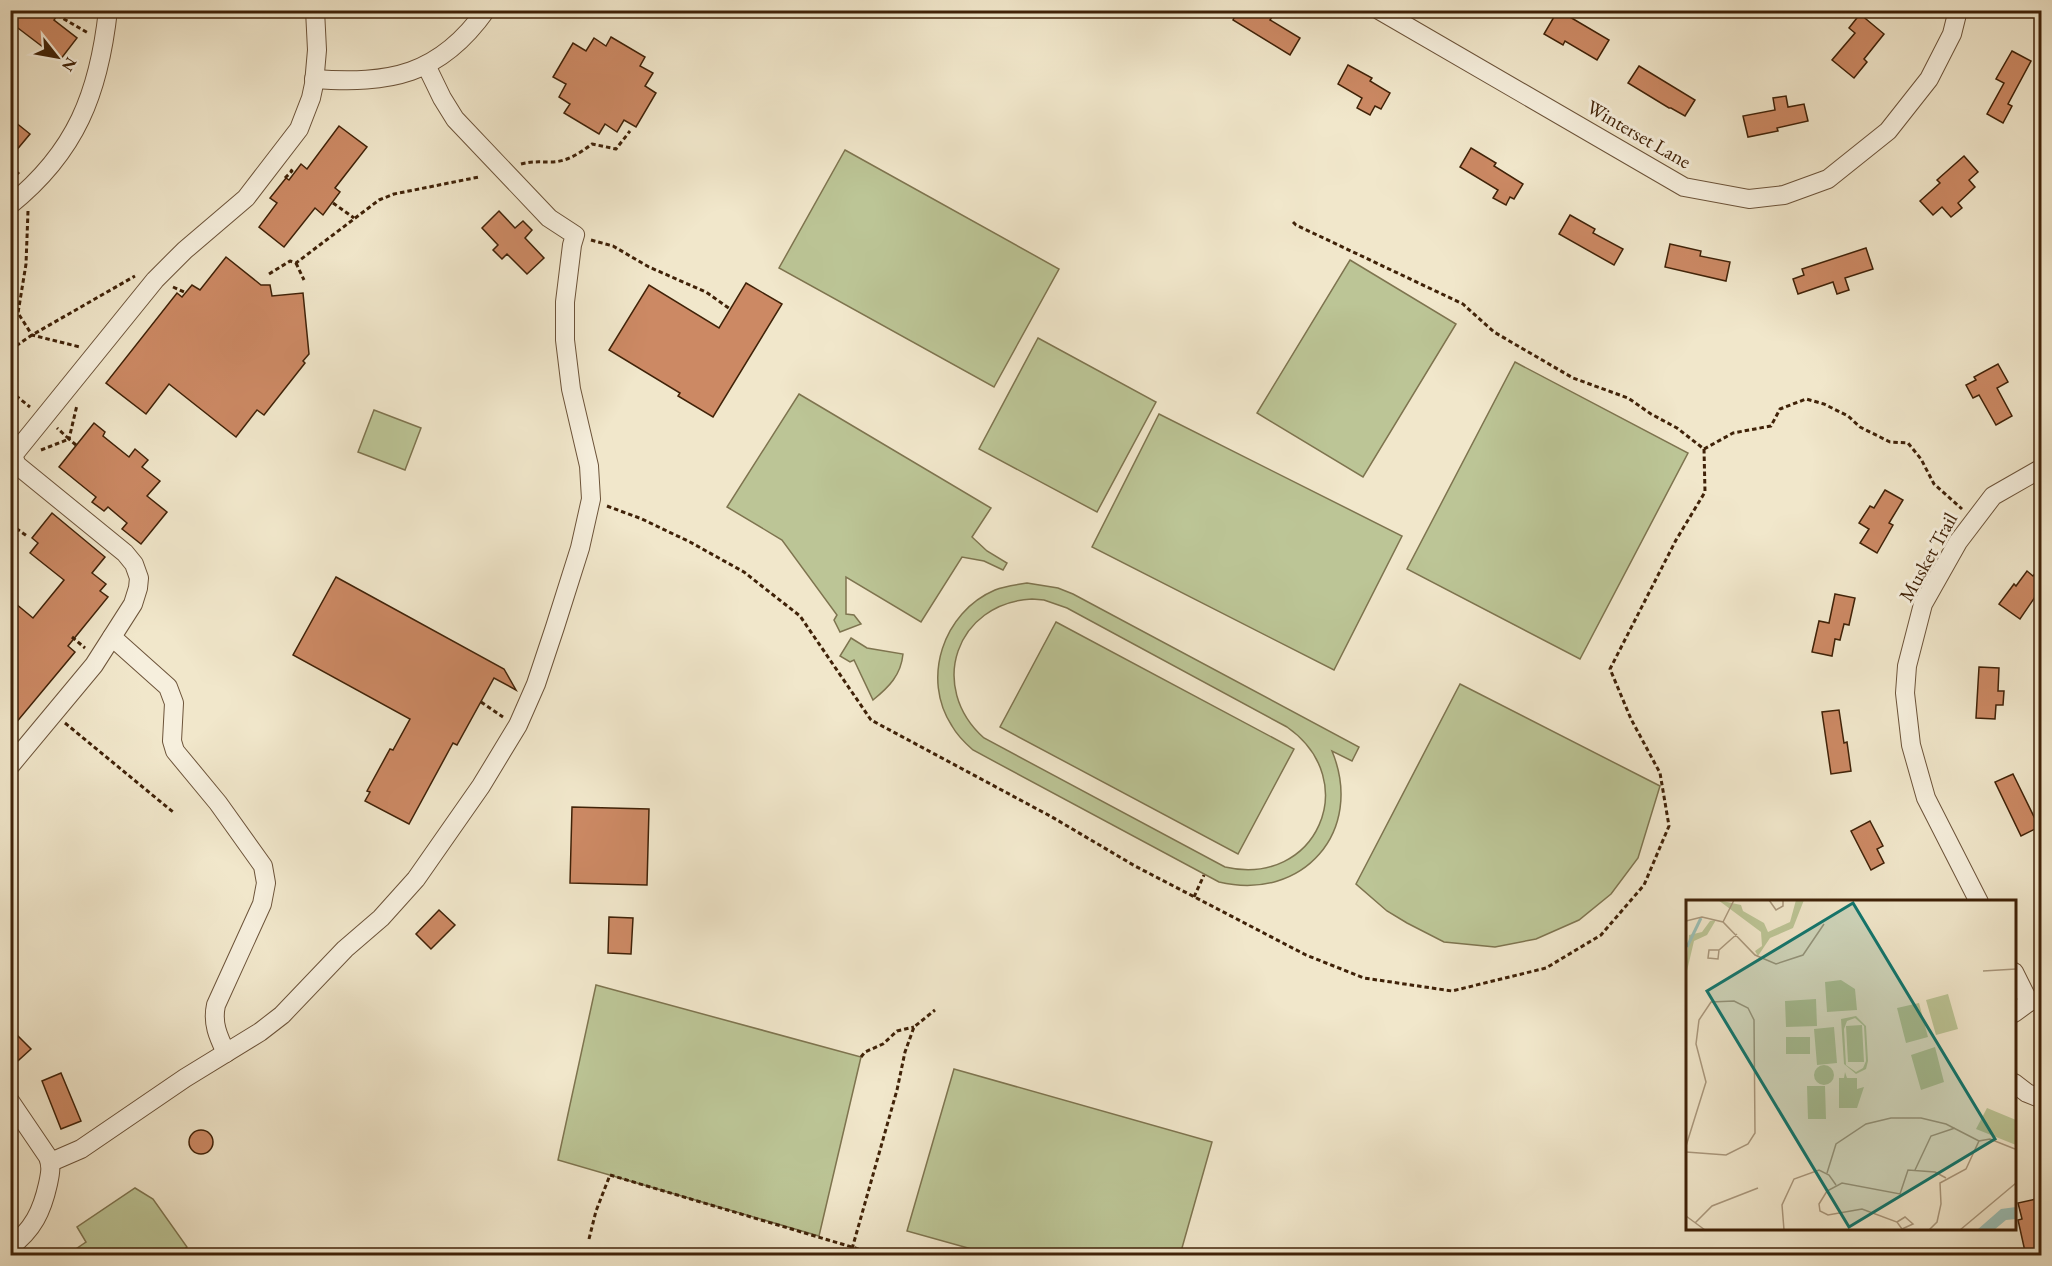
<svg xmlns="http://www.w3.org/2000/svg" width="2052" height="1266" font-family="'EB Garamond',serif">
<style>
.green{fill:#bcc596;stroke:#7e744f;stroke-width:1.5;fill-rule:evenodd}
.building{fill:#cc8964;stroke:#402208;stroke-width:1.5}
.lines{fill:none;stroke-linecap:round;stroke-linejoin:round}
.minor-casing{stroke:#6c5339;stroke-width:20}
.path{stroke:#402208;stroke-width:3;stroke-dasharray:4.5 3;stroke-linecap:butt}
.minor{stroke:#f6efdd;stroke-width:18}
.labels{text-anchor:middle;stroke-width:6;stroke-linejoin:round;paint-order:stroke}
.street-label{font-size:20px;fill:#402208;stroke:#f6efdd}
.inset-river{fill:none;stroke:#9bc0b7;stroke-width:3}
.inset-road{fill:none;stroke:#aa987d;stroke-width:1.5}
.view{fill:#0f766e;fill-opacity:0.15;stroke:#0f766e;stroke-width:3}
.inset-edge{fill:none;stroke:#402208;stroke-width:3}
</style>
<rect width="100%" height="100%" fill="#f1e7cb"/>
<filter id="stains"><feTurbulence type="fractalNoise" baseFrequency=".00333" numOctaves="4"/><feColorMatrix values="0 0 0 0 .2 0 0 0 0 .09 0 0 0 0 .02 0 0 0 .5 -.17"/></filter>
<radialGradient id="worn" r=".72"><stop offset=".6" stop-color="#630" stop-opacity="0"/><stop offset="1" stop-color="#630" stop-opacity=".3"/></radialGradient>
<g class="green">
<polygon points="845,150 1059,269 994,387 779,268"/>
<polygon points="1350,260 1456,324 1363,477 1257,413"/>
<polygon points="1038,338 1156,402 1097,512 979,449"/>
<polygon points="1515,362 1688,453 1580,659 1407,569"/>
<polygon points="799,394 991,508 972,537 987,551 1007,563 1003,570 984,561 962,557 921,622 846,577 846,614 854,615 861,624 840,632 834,620 837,615 782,540 727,507"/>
<polygon points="374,410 421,428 405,470 358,452"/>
<polygon points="1159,414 1402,536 1334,670 1092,547"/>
<path d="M1027,583L1058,588L1073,594L1359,747L1352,761L1332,751C1365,831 1303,902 1219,882L973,750C965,743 957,735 952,726C921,679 943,612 995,590C1005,586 1016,585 1027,583ZM1032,599L1044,600L1067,608L1287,727C1364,781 1316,888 1225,867L984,738C927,687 956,603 1032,599Z"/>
<polygon points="1056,622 1294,749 1238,854 1000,727"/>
<path d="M851,638L867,648L903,654C901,675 889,687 873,700L854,660L850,662L840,656Z"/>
<polygon points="1460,684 1660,786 1638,858 1611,894 1579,920 1536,939 1495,947 1444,942 1407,923 1387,911 1356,884"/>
<polygon points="596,985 861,1057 819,1236 558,1160"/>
<polygon points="954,1069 1212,1142 1180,1255 993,1255 907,1231"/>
<polygon points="135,1188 153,1199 187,1247 177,1255 67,1255 86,1242 77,1227"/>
</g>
<g class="building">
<polygon points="10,10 61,10 54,20 77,38 60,60 10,22"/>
<polygon points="1238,10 1262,10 1272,17 1270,20 1300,38 1290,55 1233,20"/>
<polygon points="1558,10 1609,40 1597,60 1565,41 1563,45 1544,34"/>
<polygon points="1860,14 1884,34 1864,59 1867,62 1854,78 1832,60 1855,33 1849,28"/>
<polygon points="611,37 645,57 640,66 653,73 645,86 656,93 636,127 624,120 617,132 605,124 599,134 564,113 570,104 559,97 566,84 553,77 573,43 586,51 594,38 606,46"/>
<polygon points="2012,51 2031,61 2008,104 2012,106 2003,123 1987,114 2004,83 1996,79"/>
<polygon points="1348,65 1372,78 1370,81 1390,93 1381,109 1375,106 1370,115 1357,108 1362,98 1338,84"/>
<polygon points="1639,66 1695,100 1685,116 1671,108 1669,108 1628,83"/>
<polygon points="1786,96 1788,107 1804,104 1808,121 1777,128 1778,131 1748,137 1743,116 1775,110 1773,98"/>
<polygon points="10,118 30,134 10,158"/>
<polygon points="339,126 367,147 335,188 340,192 323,215 315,208 284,247 259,227 277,203 270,198 286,178 289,180 301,164 307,169"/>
<polygon points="1471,148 1496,163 1494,166 1523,184 1514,199 1510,197 1506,205 1493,198 1498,190 1460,167"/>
<polygon points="1964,156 1978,172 1969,180 1975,187 1958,203 1962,208 1951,217 1942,207 1933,215 1920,201 1940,183 1937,180"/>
<polygon points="499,211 515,228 523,221 532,230 525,238 544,258 527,274 507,254 502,259 493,250 498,245 482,228"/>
<polygon points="1570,215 1595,229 1593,233 1623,249 1614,265 1559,234"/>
<polygon points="1670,244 1701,251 1700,256 1730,262 1726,281 1665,267"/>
<polygon points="1866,248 1873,269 1845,278 1849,290 1837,294 1833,282 1798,294 1793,279 1804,275 1802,269"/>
<polygon points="226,257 261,285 270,285 272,296 303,293 309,354 303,361 305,363 264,415 257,410 236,437 169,384 146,414 106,383 177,293 182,297 192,285 200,290"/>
<polygon points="746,283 782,304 713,417 678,396 680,393 609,350 649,285 719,328"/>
<polygon points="1998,364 2008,382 1997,388 2012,416 1996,425 1979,395 1973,398 1966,385 1976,380 1974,377"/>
<polygon points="94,423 105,432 103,436 129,457 135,449 148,460 142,467 160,481 147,496 167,512 141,544 122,529 127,523 108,507 104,511 92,502 96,497 59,467"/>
<polygon points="1885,490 1903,500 1889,523 1893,525 1877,553 1860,543 1869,529 1859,523 1870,506 1874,508"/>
<polygon points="52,513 105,557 92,573 106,584 100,591 108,597 68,646 75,652 10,730 10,599 33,618 64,580 30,553 38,543 32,538"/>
<polygon points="2042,565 2042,601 2035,597 2020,619 1999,604 2014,584 2016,586 2027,571 2033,576"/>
<polygon points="336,577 504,669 516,690 494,678 457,745 453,743 409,824 365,801 370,792 367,791 390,749 393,750 410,719 293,655"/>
<polygon points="1835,594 1855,598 1849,625 1844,624 1840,640 1835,639 1832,656 1812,652 1819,621 1829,623"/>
<polygon points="1979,667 1999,668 1998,691 2004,691 2003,705 1996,705 1995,719 1976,718"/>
<polygon points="1839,710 1844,743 1847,742 1851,771 1831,774 1822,712"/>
<polygon points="2013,774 2039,827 2021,836 1995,782"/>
<polygon points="572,807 649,809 647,885 570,883"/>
<polygon points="1870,821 1883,846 1877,849 1884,863 1871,870 1851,831"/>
<polygon points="439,910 455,925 431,949 416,934"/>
<polygon points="609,917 633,918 631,954 608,953"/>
<polygon points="10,1028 31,1049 10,1068"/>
<polygon points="61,1073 81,1121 61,1129 42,1081"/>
<circle cx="201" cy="1142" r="12"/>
<polygon points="2036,1199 2040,1215 2037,1216 2042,1233 2042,1256 2026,1256 2018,1220 2022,1219 2018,1203"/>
</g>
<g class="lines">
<g class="minor-casing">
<g id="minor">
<polyline points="1379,10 1684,187 1749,199 1784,195 1828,179 1888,131 1929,79 1952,34 1958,10"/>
<path d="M314,79C390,84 439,76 486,10"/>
<path d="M10,205C76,152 99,93 108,10"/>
<path d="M112,637L168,687L174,703L172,741L175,751L218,803L263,866L266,883L262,904L216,1005C212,1023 218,1036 226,1053"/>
<polyline points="10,766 94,665 133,604 138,588 139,578 134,564 125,553 17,465 14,458 15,453 155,280 185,250 246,198 299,129 311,98 314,84 317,50 315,10"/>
<polyline points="1979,902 1926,798 1911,745 1905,693 1907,666 1923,604 1958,542 1993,496 2042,468"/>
<polyline points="2014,972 2029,1002"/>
<polyline points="2014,1013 2029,1002 2042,998"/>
<polyline points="2014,1083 2027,1093 2042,1099"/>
<path d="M10,1101L48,1157C52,1167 50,1174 48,1184C42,1211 33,1230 10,1247"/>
<polyline points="51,1162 81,1149 185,1078 260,1032 282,1015 345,949 381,918 416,879 481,786 518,725 536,684 555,627 580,548 591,499 589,466 571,389 565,340 565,302 572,245 575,235 549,218 455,119 442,98 426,65"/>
</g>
</g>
<g class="path">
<polyline points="57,15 88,33"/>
<path d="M521,164C532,161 540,162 551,162C567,162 580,153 592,144L616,149L630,131"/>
<polyline points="10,166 20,175"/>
<polyline points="285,178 292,171 289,169"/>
<polyline points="333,203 354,218"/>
<polyline points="28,211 26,264 18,313 32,335 80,347"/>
<polyline points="591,240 613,246 649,267 706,292 730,309"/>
<polyline points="296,263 304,280"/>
<polyline points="269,274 290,261 296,263 379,200 394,194 479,177"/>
<polyline points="173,287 184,292"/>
<polyline points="13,301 19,305"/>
<polyline points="10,350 32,335 135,276"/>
<polyline points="10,391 30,407"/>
<polyline points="76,445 69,439 77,405"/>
<polyline points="1704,449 1733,433 1771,426 1780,409 1806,399 1824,404 1848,416 1860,427 1890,442 1908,443 1921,459 1934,484 1962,509"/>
<polyline points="41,450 69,439 57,428"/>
<polyline points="607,506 642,519 690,542 744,572 800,616 871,720 1052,817 1135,866 1306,955 1364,978 1452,991 1546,968 1601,935 1644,885 1669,826 1660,773 1631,719 1610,669 1676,540 1705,492 1704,449 1677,428 1651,414 1628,398 1573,378 1494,332 1463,304 1296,225 1292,221"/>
<polyline points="10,524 27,536"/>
<polyline points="72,637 85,648"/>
<polyline points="481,702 503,717"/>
<polyline points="65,723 173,812"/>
<polyline points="1194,897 1204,875"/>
<polyline points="861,1057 865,1052 883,1044 897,1031 914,1027"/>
<polyline points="589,1239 596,1211 610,1175 882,1256"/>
<polyline points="850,1256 897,1090 905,1052 914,1027 935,1010"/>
</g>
<use href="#minor" class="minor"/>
</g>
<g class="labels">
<g class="street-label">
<text transform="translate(1639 134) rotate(30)" y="7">Winterset Lane</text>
<text transform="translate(1928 557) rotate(-61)" y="7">Musket Trail</text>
</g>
</g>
<g transform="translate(1686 900)">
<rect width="330" height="330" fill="#f1e7cb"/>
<path d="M32,0L55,5L57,11L78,23L82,32L104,22L110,0H118L107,28L84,38L72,56L69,51L76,46L75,32ZM30,20L21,35L8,41L0,75L3,35L16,32L24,21ZM155,80L169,89L171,110L141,112L139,82ZM262,94L272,129L250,135L240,100ZM130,99L131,126L100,127L99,101ZM233,103L242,137L220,143L211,108ZM170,116L180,126L182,161L180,169L170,174L158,164L155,119ZM169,118L178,126L180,161L177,168L170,172L160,165L158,129L161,121ZM176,125L178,162H162L160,126ZM148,127L151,163L131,165L128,129ZM100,137H124V154H100ZM249,147L258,182L235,190L225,155ZM128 175a10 10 0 1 1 20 0a10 10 0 1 1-20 0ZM159,172L161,178H171V189L178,187L171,208H153V178H158ZM121,186H139L140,219H122ZM301,208L330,220V245L290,229Z" fill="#bcc596" fill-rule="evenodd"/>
<path d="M330,307V319L320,320L308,330H291L315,309Z" fill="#9bc0b7"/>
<path class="inset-river" d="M1,47L15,18"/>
<path class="inset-road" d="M83,0L90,10L97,6V0M0,21L16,17L37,22L69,55L90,64L117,55L138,24M37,22L48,0M33,50L32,59L22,58L23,50H33L51,34M297,71L330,69M0,246L20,182L10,144L13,120L25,102L48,101L62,108L68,120L69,233L62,244L40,255L0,252M229,270L245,236L269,228M141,273L150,244L180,224L205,218H235L260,224L293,241M0,316L19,330M211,322L219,317L227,324L216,329L211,322L176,309L142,315L134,311L133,304L141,291L156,283L214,294L222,270L249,272L260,278M9,323L26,306L72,288M98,330L96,305L108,279L133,270L143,275L150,285M243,330L251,322L255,304L254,283L280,269L293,241L304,239L329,249M274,330L330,283"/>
<path class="view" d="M167,3L309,239L163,327L21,91Z"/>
<rect width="330" height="330" class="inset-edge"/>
</g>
<rect width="2052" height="1266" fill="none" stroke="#f1e7cb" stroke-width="36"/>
<rect x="12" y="12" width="2028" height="1242" fill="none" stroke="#402208" stroke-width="3"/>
<rect x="18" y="18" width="2016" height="1230" fill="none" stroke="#402208" stroke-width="1.5"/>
<g transform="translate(57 57) rotate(121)" stroke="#f6efdd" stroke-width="4.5" paint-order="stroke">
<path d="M0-4.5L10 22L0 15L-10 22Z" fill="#402208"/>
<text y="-9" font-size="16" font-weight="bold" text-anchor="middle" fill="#402208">N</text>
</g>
<rect width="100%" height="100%" filter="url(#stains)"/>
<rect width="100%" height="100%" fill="url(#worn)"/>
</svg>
